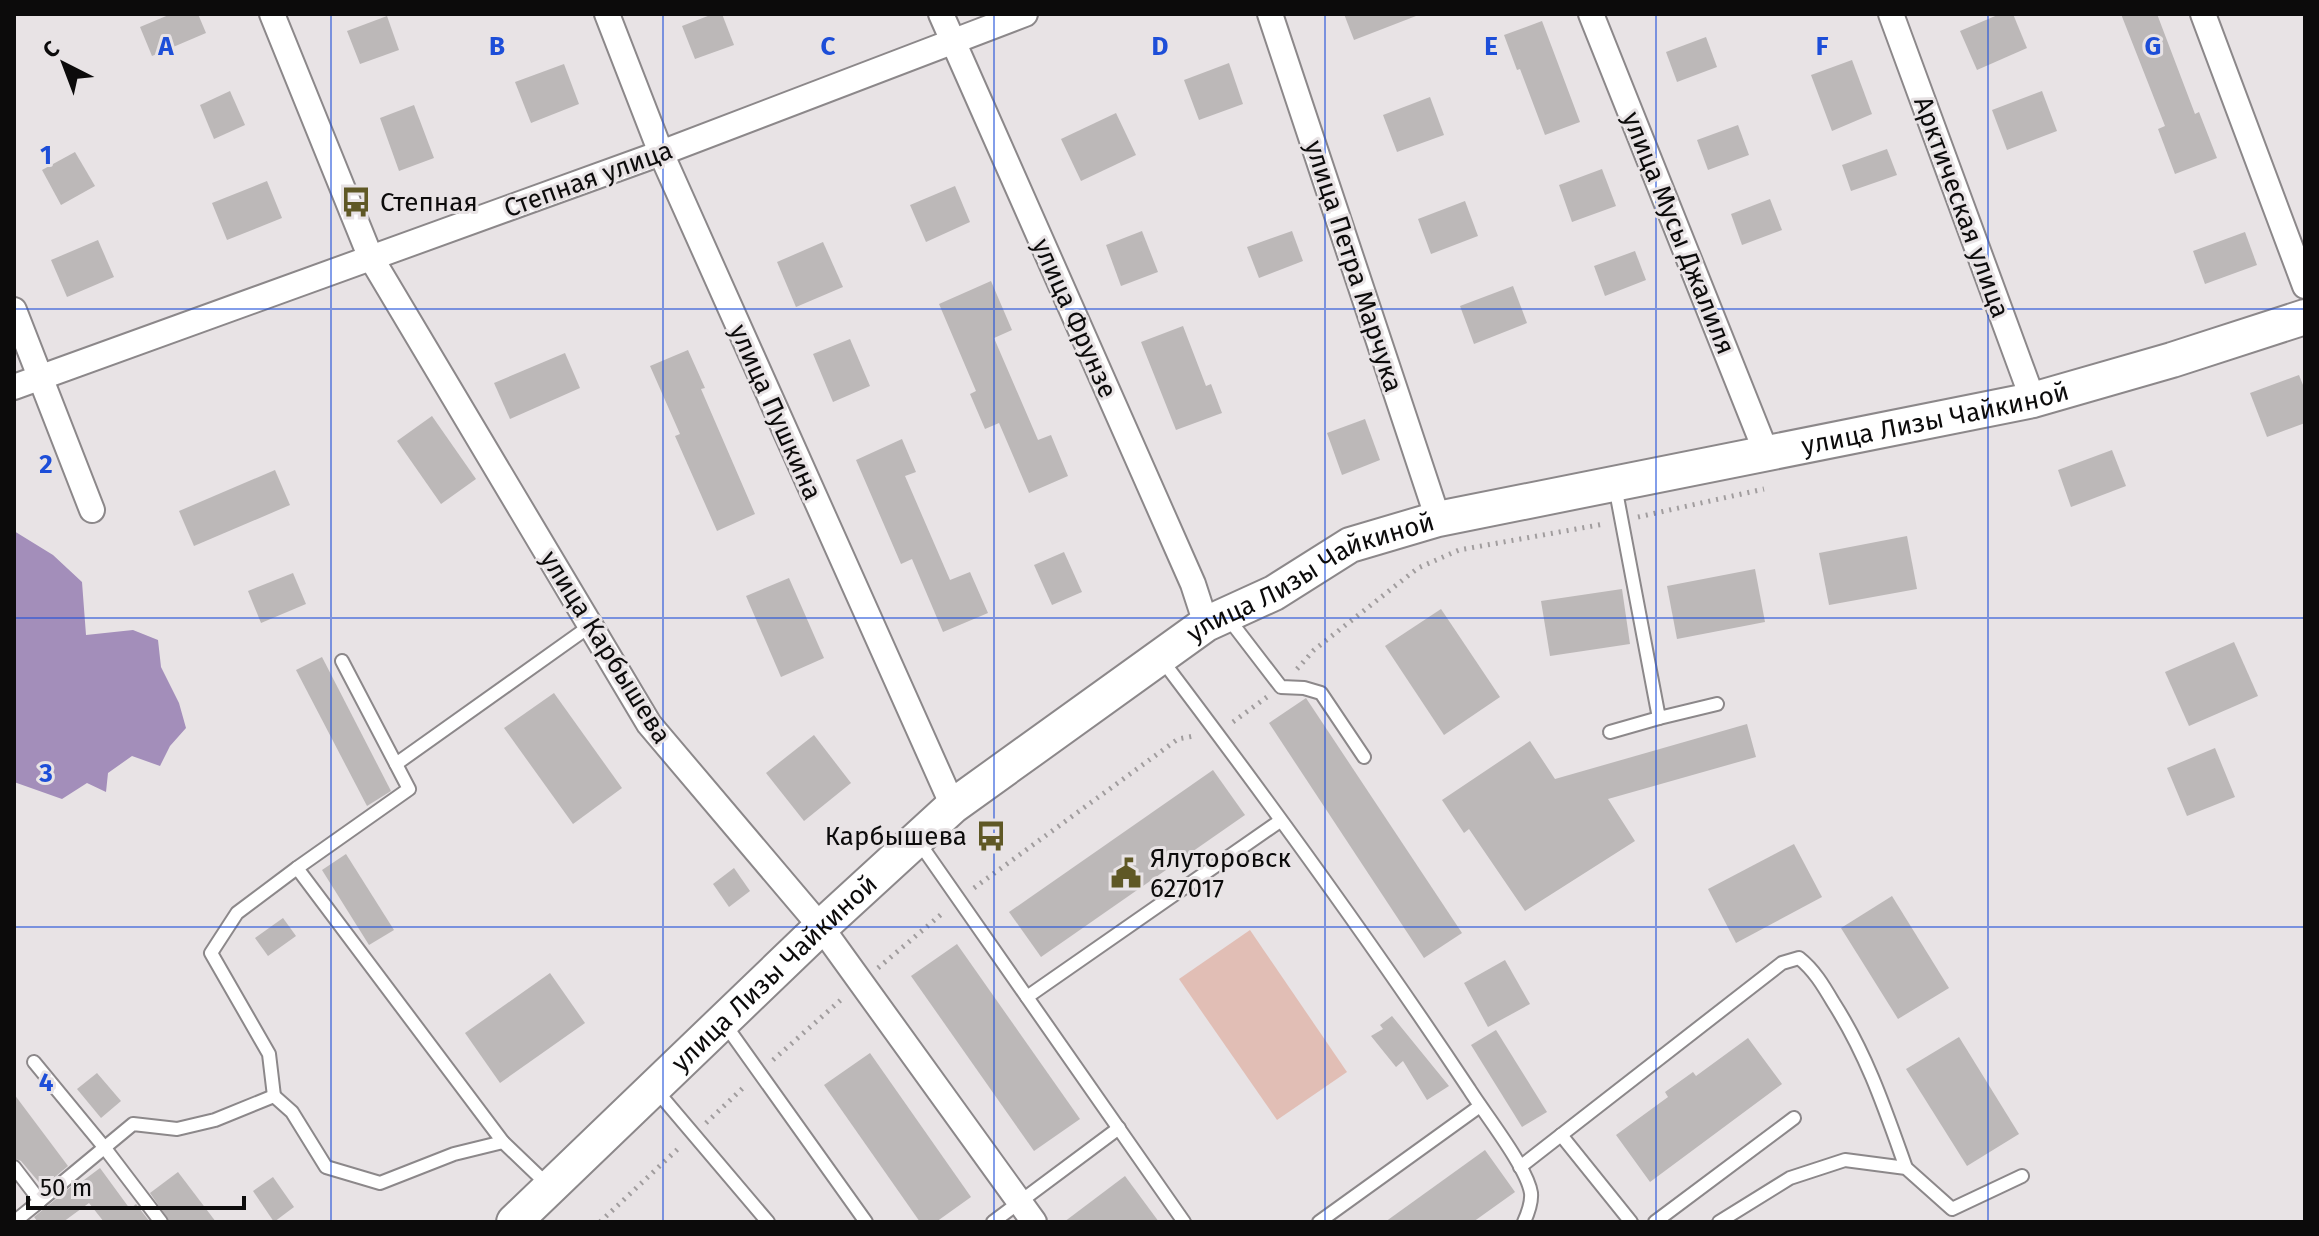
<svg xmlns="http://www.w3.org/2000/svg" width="2319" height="1236" font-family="'Fira Sans',sans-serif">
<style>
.green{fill:#e1beb5}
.water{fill:#a38eba}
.building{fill:#bcb8b8}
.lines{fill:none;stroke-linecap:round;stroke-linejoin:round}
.lane-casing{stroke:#8c888a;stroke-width:16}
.street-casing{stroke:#8c888a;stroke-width:28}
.secondary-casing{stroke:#8c888a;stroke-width:38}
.path{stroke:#a19d9e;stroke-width:5;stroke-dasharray:2 6;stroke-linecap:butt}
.lane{stroke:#fff;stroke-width:12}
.street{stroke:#fff;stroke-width:24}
.secondary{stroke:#fff;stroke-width:34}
.grid{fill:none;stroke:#1d4ed8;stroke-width:2;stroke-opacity:0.55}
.labels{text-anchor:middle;stroke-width:6;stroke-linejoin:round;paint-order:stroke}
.street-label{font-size:26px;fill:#0c0b0b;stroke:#e8e3e5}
.poi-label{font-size:26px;fill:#0c0b0b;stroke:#e8e3e5;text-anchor:start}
.grid-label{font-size:26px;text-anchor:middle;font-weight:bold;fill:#1d4ed8;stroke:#e8e3e5;stroke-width:6;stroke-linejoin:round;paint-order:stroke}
</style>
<rect width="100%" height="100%" fill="#e8e3e5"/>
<polygon class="green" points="1250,930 1347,1072 1277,1120 1179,979"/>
<polygon class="water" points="14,531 53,555 82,582 86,635 133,630 158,640 161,667 179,703 186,728 170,746 160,766 132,756 108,773 106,792 87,783 62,799 14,782"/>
<g class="building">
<polygon points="171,14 198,14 206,33 152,56 140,27"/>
<polygon points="713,14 722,14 734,45 695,59 682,26"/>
<polygon points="1344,14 1416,14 1416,16 1354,40"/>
<polygon points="2000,14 2013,14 2027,48 1977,70 1960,31"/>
<polygon points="2121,14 2157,14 2195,114 2199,112 2217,158 2175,174 2158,129 2165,126"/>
<polygon points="387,16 399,50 360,64 347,31"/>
<polygon points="1542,21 1580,122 1545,135 1520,69 1517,70 1504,35"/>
<polygon points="1706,37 1717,67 1677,82 1666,52"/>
<polygon points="1852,60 1872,114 1832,131 1811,75"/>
<polygon points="1229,63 1243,104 1199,120 1184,80"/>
<polygon points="564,64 579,104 531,123 515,82"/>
<polygon points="230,91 245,125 214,139 200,105"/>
<polygon points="2042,91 2057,131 2007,150 1992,110"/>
<polygon points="1430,97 1444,135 1397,152 1383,115"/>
<polygon points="414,105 434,158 399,171 380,118"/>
<polygon points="1116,113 1136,155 1081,181 1061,139"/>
<polygon points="1738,125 1749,155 1708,170 1697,140"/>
<polygon points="1887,149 1897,175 1851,191 1842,165"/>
<polygon points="75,152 95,186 61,205 42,170"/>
<polygon points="1602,169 1616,206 1572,222 1559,185"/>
<polygon points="267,181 282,218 227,240 212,203"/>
<polygon points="955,186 970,222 926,242 910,205"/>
<polygon points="1770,199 1782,230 1742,245 1731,214"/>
<polygon points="1465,201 1478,236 1431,254 1418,219"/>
<polygon points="1142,231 1158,272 1121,286 1106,245"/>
<polygon points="1292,231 1303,261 1259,278 1247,247"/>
<polygon points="2245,232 2257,265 2205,284 2193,251"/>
<polygon points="98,240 114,277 67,297 51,260"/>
<polygon points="823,242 843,287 796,307 777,262"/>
<polygon points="1635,251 1646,280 1605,296 1594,266"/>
<polygon points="991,281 1012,330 994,338 1038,440 1051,435 1068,476 1029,493 999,423 985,429 970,394 976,391 939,304"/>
<polygon points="1513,286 1527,323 1474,344 1460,306"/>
<polygon points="1183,326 1206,386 1211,384 1222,413 1176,430 1141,342"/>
<polygon points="850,339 870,386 833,402 813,354"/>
<polygon points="688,350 705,388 701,389 755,514 717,531 675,436 680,434 650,366"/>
<polygon points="565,353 580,388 510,419 494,383"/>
<polygon points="2299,375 2305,390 2305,423 2267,437 2250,393"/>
<polygon points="432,416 476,479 441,504 397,441"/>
<polygon points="1365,419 1380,460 1342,475 1327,433"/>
<polygon points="902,439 916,472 905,476 950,580 970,572 988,613 943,632 912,559 901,564 856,460"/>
<polygon points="2112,450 2126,486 2071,507 2058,470"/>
<polygon points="275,470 290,505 194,546 179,511"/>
<polygon points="1907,536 1917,589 1829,605 1819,553"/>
<polygon points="1064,552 1082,592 1052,605 1034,565"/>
<polygon points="1755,569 1765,622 1677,639 1667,586"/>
<polygon points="293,573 306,604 261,623 248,591"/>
<polygon points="789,578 824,658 781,677 746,596"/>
<polygon points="1622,589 1630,644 1550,656 1541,601"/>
<polygon points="1441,609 1500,697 1444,735 1385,646"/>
<polygon points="2234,642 2258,696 2189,726 2165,672"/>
<polygon points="322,657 391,791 367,806 296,670"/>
<polygon points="554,693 622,788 573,824 504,728"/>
<polygon points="1306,698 1462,933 1424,958 1269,723"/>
<polygon points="1747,724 1756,757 1608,799 1635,841 1525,911 1469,829 1464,833 1442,800 1530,741 1555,779"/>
<polygon points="814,735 851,783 804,821 766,773"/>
<polygon points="2215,748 2235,797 2187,816 2167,768"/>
<polygon points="1213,770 1245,815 1041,957 1009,912"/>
<polygon points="1794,844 1822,897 1736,943 1708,889"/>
<polygon points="346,854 394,930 369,945 322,870"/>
<polygon points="734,868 750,891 729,907 713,884"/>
<polygon points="1892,896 1949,988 1898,1019 1841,928"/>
<polygon points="283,918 296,936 268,956 255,938"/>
<polygon points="957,944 1080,1119 1034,1151 911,976"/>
<polygon points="1505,960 1530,1004 1488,1027 1464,983"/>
<polygon points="550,973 585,1023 500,1083 465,1033"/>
<polygon points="1392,1016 1449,1086 1427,1100 1403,1061 1396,1067 1371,1036 1383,1029 1380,1025"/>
<polygon points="1496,1030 1547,1112 1522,1127 1471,1045"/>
<polygon points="1959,1037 2019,1134 1967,1166 1906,1069"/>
<polygon points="1748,1038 1782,1084 1650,1182 1616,1135 1668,1097 1665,1092 1693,1072 1696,1076"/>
<polygon points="870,1053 971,1197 936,1222 920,1222 824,1085"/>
<polygon points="97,1073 121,1101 101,1118 77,1089"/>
<polygon points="14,1094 68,1166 43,1187 21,1161 14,1158"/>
<polygon points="1485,1150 1515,1192 1473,1222 1385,1222"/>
<polygon points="100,1168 130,1209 136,1204 150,1222 104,1222 89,1203 63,1222 38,1222 34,1217 78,1181 80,1183"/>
<polygon points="178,1172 216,1222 170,1222 150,1193"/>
<polygon points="1125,1176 1159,1222 1064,1222"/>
<polygon points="273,1177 294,1207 274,1222 253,1191"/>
</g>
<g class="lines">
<g class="lane-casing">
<g id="lane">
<polyline points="1615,486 1659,718 1717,704"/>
<polyline points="1228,618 1281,687 1304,688 1321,693 1364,757"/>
<path d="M1162,660C1268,800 1372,943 1469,1089C1484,1113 1527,1167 1531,1193C1532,1203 1528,1213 1524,1222"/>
<polyline points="1610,732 1659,718"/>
<polyline points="396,764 590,626"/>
<polyline points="918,841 1184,1222"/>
<polyline points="297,868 409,789 342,661"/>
<polyline points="1027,997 1280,821"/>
<polyline points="724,1023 866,1222"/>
<polyline points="34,1062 104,1147 161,1222"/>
<polyline points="656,1090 768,1222"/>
<polyline points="274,1096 269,1054 211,953 237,913 297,868 503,1142"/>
<polyline points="1561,1135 1631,1222"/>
<polyline points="14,1167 40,1201 14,1222"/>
<path d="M1520,1167L1782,963L1799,958C1814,970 1823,985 1833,1002C1867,1055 1885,1109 1906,1168"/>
<polyline points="40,1201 133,1124 177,1129 215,1120 274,1096 292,1112 326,1167 380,1183 454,1154 503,1142 550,1187"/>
<polyline points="993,1222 1119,1128"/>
<polyline points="1319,1222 1480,1106"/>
<polyline points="1655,1222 1794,1118"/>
<polyline points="1719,1222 1790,1178 1845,1160 1906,1168 1952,1209 2022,1176"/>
</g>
</g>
<g class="street-casing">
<g id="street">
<polyline points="272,14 370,256 649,724 821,927 1034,1222"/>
<polyline points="607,14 661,153 953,806"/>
<polyline points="941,14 1193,584 1206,624"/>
<polyline points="1270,14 1438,519"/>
<polyline points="1591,14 1766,452"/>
<polyline points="1891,14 2033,400"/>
<polyline points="2203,14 2305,286"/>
<polyline points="14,310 92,510"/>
<polyline points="14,387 661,153 1025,14"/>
</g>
</g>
<g class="secondary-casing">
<g id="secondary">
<path id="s1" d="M514,1222L821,927L953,806L1206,624L1274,593L1350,545L1438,519L2033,400L2172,360L2305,317"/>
</g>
</g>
<g class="path">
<polyline points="1638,517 1764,489"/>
<polyline points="1297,669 1314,650 1418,568 1459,550 1604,524"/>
<polyline points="1233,722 1267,697"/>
<polyline points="974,888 1178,739 1194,736"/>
<polyline points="878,968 944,912"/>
<polyline points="773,1060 843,998"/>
<polyline points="706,1123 745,1086"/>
<polyline points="600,1222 681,1146"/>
</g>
<use href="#lane" class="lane"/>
<use href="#street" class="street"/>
<use href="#secondary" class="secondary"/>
</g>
<path class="grid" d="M331,14V1222M663,14V1222M994,14V1222M1325,14V1222M1656,14V1222M1988,14V1222M14,309H2305M14,618H2305M14,927H2305"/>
<defs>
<g id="bus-bare" transform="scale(2.4)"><path d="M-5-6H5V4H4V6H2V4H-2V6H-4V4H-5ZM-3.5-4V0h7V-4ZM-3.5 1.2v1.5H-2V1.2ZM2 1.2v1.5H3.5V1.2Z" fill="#5f5825" stroke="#e8e3e5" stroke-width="2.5" paint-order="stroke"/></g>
<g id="civic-bare" transform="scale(2.4)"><path d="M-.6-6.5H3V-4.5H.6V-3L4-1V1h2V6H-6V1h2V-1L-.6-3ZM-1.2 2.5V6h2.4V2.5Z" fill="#5f5825" stroke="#e8e3e5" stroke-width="2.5" paint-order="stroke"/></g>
</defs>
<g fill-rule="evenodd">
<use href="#bus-bare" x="356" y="202"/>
<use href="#bus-bare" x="991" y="836"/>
<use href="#civic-bare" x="1126" y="873"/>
</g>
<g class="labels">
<g class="street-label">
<text transform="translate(588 179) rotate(-20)" y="9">Степная улица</text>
<text transform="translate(1962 207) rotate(70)" y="9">Арктическая улица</text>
<text transform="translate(1679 233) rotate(68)" y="9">улица Мусы Джалиля</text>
<text transform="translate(1354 266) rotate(72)" y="9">улица Петра Марчука</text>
<text transform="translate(1075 318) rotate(66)" y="9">улица Фрунзе</text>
<text transform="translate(776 412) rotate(66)" y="9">улица Пушкина</text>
<text dy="9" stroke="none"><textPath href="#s1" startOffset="1680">улица Лизы Чайкиной</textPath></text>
<text dy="9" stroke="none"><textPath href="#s1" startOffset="1032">улица Лизы Чайкиной</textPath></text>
<text transform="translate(606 647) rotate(58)" y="9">улица Карбышева</text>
<text dy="9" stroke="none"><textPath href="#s1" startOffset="360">улица Лизы Чайкиной</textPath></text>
</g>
<g class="poi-label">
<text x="380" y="211">Степная</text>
<text x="967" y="845" text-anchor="end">Карбышева</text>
<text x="1150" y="867">Ялуторовск<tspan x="1150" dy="30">627017</tspan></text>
</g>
</g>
<g class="grid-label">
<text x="166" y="55">A</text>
<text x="497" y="55">B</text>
<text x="828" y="55">C</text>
<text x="1160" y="55">D</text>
<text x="1491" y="55">E</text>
<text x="1822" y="55">F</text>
<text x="2153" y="55">G</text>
<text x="46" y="164">1</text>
<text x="46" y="473">2</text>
<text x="46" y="782">3</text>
<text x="46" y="1091">4</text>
</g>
<rect width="2319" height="1236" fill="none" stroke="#0c0b0b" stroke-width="32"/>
<g transform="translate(64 64) rotate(318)" stroke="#e8e3e5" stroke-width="6" paint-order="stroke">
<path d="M0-6L14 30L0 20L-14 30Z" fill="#0c0b0b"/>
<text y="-12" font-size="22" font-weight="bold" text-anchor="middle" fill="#0c0b0b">С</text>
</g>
<path d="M28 1196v12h216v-12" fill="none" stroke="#0c0b0b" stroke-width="4"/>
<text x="40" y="1196" font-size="24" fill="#0c0b0b" stroke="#e8e3e5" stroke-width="6" paint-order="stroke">50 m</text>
</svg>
